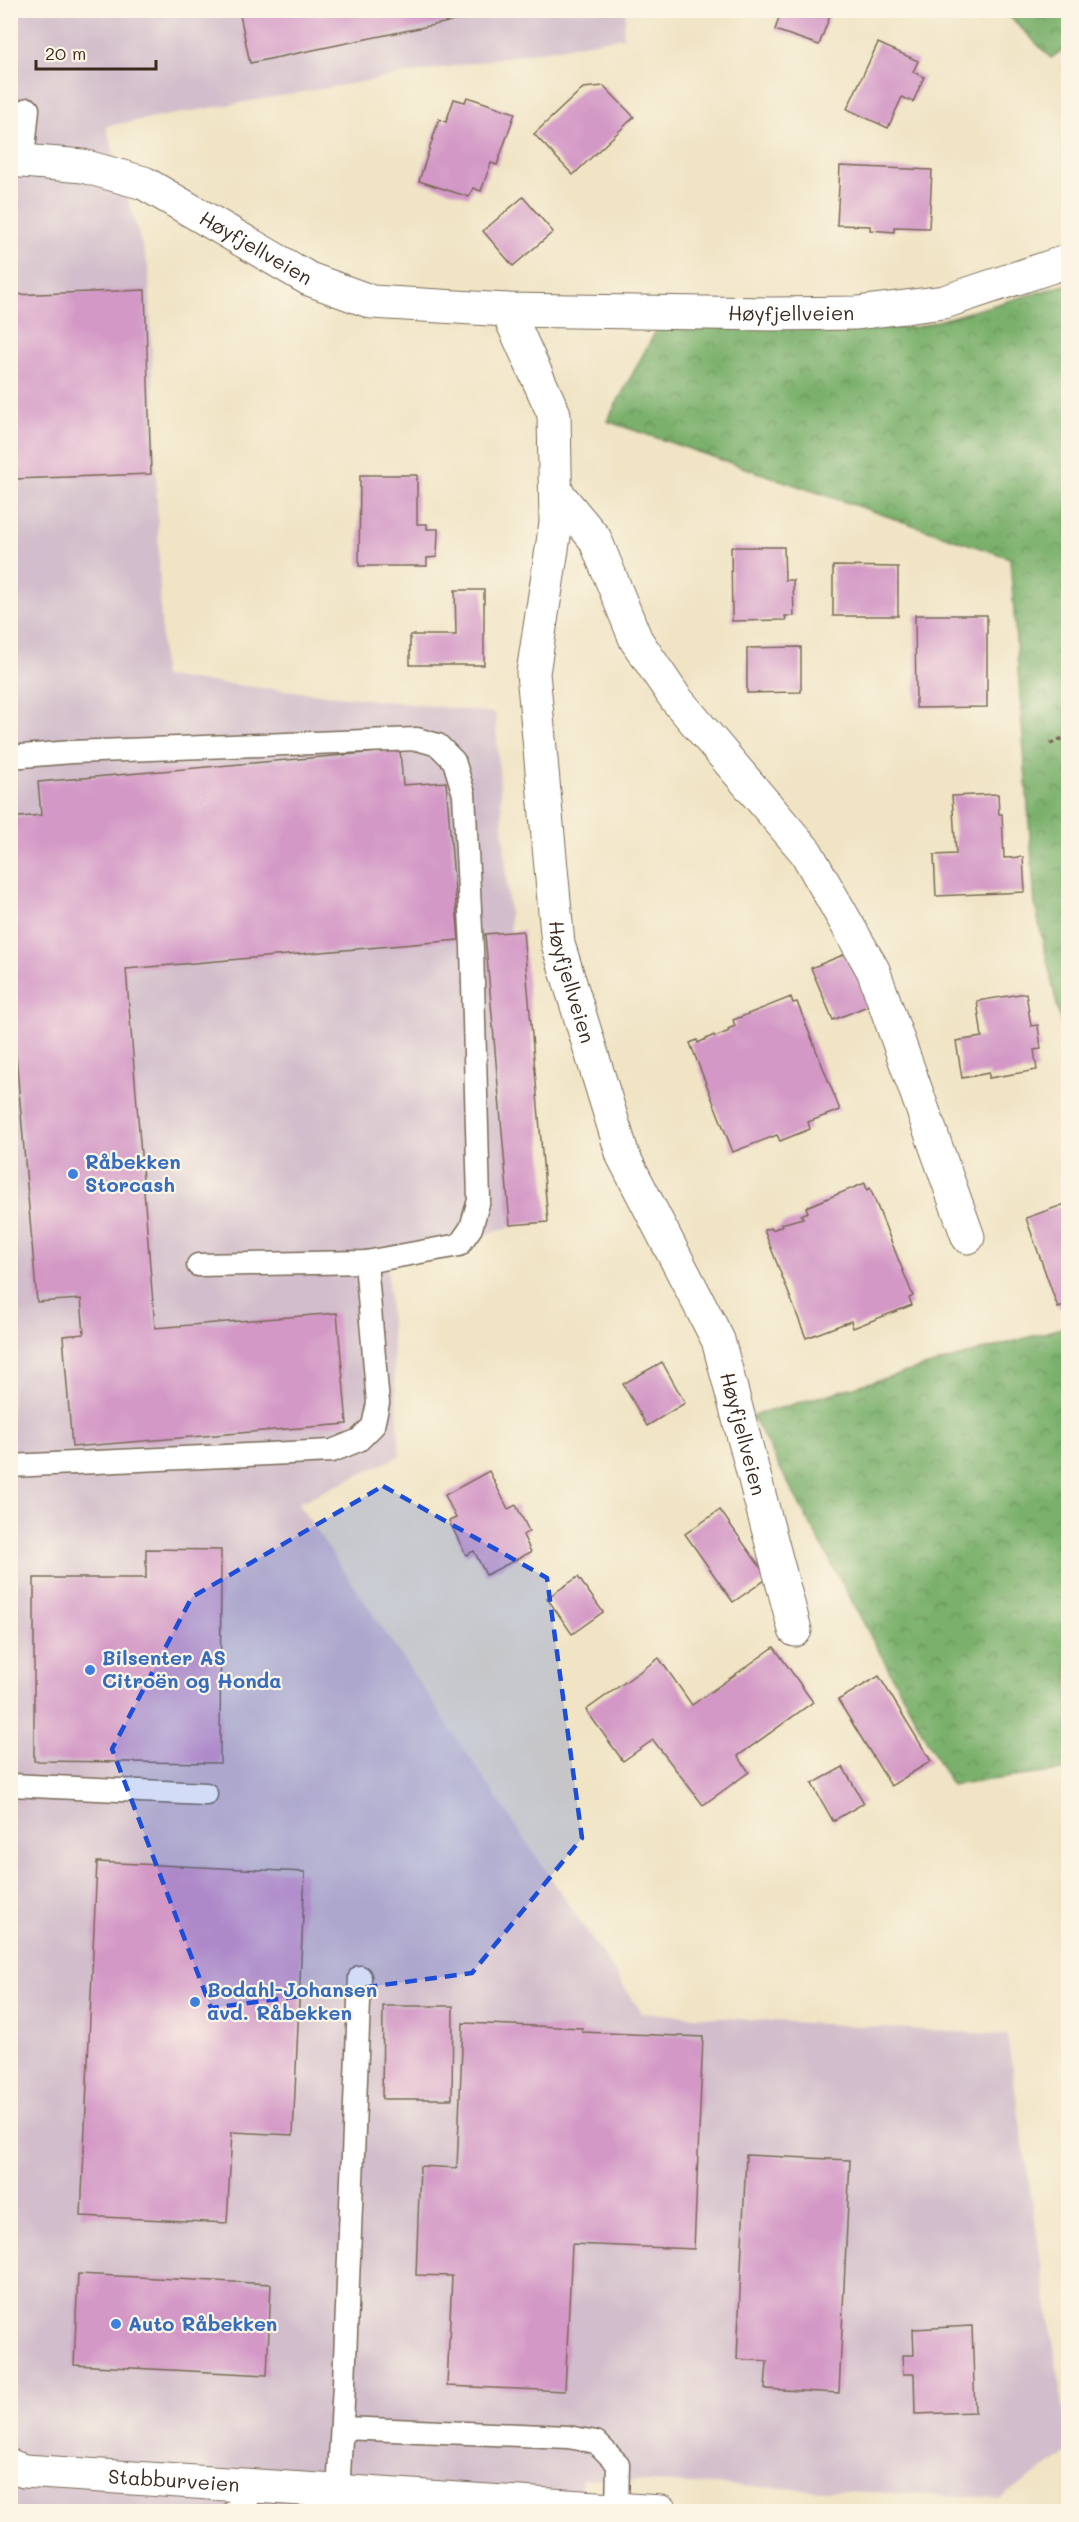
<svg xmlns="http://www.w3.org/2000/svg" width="1079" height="2522" font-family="Mali,sans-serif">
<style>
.industrial{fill:#d1bdcb}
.forest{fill:url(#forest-crowns);stroke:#5a6d45;stroke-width:1.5}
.building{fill:#d398c6}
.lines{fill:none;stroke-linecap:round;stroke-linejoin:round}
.lane-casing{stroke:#7a6b58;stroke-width:25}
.street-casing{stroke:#7a6b58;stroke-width:35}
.path{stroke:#7a6b58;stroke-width:4;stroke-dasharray:4.5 4.5;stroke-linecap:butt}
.lane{stroke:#fff;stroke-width:22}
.street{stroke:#fff;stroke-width:33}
.marked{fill:#1d4ed8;fill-opacity:0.2;stroke:#1d4ed8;stroke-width:4.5;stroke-dasharray:12 8;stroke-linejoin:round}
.shop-dot{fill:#3f7fe0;stroke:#fcf5e5;stroke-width:2}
.labels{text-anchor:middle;stroke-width:4.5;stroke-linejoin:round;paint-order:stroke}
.street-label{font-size:20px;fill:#3b2a1e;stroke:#fcf5e5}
.shop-label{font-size:20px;font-weight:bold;fill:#366cbe;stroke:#fcf5e5;text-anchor:start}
</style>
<defs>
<pattern id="forest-crowns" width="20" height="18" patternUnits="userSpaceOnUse" patternTransform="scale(1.5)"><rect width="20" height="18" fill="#7ab06c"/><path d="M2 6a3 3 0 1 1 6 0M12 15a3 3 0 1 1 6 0" fill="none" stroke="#658f58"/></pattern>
</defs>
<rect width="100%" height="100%" fill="#fcf5e5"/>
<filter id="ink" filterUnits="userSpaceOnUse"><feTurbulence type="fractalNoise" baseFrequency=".0167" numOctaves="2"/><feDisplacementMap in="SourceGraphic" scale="12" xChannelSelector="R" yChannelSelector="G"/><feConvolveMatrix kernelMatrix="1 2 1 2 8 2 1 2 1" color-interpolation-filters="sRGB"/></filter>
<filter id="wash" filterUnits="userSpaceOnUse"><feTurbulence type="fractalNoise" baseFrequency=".008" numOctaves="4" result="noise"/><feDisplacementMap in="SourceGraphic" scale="24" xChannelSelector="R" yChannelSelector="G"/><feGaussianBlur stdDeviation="1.35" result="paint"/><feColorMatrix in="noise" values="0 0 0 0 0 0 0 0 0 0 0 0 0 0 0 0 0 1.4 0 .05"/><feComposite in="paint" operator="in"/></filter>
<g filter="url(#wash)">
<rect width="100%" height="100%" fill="#f0e4c5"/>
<polygon class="industrial" points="11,11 626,11 623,37 106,126 149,269 163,677 495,713 531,1221 387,1263 400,1456 298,1503 642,2013 1007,2035 1068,2440 1068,2453 1000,2498 581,2479 580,2511 11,2512"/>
<g class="forest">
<polygon points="1004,11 1068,11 1068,46 1051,58"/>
<polygon points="1068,284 1068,1056 1035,905 1010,558 607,421 658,327 917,327"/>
<polygon points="1068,1326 1068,1770 951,1785 752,1416"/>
</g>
<g id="blocks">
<g class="building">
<polygon points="239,10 497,10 497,12 250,63"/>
<polygon points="771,10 832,10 819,45 775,30 780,14"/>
<polygon points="878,43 918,61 913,72 924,77 913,102 902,97 888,128 847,109"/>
<polygon points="604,86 634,117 573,175 534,134 583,88"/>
<polygon points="467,97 515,113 497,165 491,163 481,191 473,188 469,197 419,181 439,119 446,122 454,99 465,102"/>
<polygon points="840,166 932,170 929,228 894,227 894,232 870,230 870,226 837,225"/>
<polygon points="523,197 553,232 513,266 483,231"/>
<polygon points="145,290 151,474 14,479 15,495 10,496 10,295"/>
<polygon points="360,475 417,475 417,524 427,524 427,529 438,529 437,557 427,558 427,566 359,566"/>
<polygon points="731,547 784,547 785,580 793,580 794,616 785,616 786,620 732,621"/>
<polygon points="833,566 898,567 898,616 833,616"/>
<polygon points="455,590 484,590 484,665 410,665 410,635 456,635"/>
<polygon points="915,615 987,615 987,707 916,708"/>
<polygon points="801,647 801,692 747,693 747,648"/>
<polygon points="400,750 403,785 446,782 459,940 126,969 155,1328 337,1313 347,1424 72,1447 63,1336 84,1334 81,1299 37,1302 10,985 10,818 41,815 38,782"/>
<polygon points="998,794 999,814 1002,814 1004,858 1023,857 1025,892 936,896 934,855 956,854 952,796"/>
<polygon points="523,931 548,1222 510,1225 485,934"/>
<polygon points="848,953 870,1005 833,1020 811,968"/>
<polygon points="1026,993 1031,1026 1038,1025 1041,1049 1034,1050 1037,1070 989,1078 989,1073 962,1078 956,1041 982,1037 977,1001"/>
<polygon points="791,997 793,1003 797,1002 840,1110 808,1122 810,1129 780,1141 777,1135 733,1152 690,1043 697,1040 698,1043 714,1035 715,1037 729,1031 728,1029 735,1026 733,1020"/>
<polygon points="865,1183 867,1190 870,1188 913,1296 909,1298 912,1305 853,1328 851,1321 806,1338 764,1230 771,1228 772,1230 782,1226 781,1224 803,1218 801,1215 808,1212 806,1207"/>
<polygon points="1068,1203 1068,1305 1058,1308 1026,1218"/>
<polygon points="662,1362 685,1403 647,1426 623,1384"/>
<polygon points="489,1471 508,1509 516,1505 529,1531 523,1535 531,1552 486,1575 474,1551 466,1555 449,1521 456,1518 445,1495"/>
<polygon points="720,1510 768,1578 733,1602 685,1534"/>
<polygon points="146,1549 221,1550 220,1763 34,1761 34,1578 146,1578"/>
<polygon points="578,1577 603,1612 572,1634 547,1598"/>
<polygon points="774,1647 813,1702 738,1756 749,1772 703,1805 653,1740 623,1761 586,1710 659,1658 692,1705"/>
<polygon points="879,1676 931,1761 891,1786 838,1700"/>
<polygon points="843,1767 864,1803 833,1821 812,1784"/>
<polygon points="97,1862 305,1872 293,2135 232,2132 227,2223 81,2216"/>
<polygon points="383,2006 453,2006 452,2099 382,2099"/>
<polygon points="463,2023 582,2028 582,2032 703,2037 694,2249 572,2244 565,2391 447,2386 452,2276 416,2275 420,2166 457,2168"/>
<polygon points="746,2155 850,2160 839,2393 765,2389 767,2361 737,2359"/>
<polygon points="78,2274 271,2284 267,2375 74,2365"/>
<polygon points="972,2326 975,2412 915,2414 914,2374 903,2374 902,2355 914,2355 913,2329"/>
</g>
</g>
</g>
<g filter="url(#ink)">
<use href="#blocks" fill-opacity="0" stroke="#7a6b58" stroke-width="1.5"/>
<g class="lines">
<g class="lane-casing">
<g id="lane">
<polyline points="23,160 28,109"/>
<polyline points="10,757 72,752 417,739 438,745 454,761 464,794 472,948 479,1200 471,1228 459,1245 366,1262 198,1265"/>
<polyline points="10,1466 332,1451 359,1440 373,1426 378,1403 366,1262"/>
<polyline points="10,1785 206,1794"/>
<polyline points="342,2428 568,2437 596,2442 618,2464 617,2509"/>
<polyline points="233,2512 259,2487"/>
<polyline points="337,2512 344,2384 360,1977"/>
</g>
</g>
<g class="street-casing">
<g id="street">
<path id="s1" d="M10,160L83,166L144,183L309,279L372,302L507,310L771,314L857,313L944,302L1068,261"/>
<path id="s2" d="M507,310L554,414L556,523L533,673L558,944L623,1156L718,1340L795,1630"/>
<polyline points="556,492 595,539 636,640 676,699 806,852 873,970 968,1237"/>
<path id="s3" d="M10,2466L24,2471L661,2512"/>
</g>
</g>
<polyline class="path" points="1050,744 1068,736"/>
<use href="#lane" class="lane"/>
<use href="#street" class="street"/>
</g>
</g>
<path class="marked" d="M383,1486L547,1578L582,1838L472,1973L211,2008L112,1749L192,1597Z"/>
<g class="shop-dot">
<circle cx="73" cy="1174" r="6"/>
<circle cx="90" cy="1670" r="6"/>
<circle cx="195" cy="2002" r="6"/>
<circle cx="116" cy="2324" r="6"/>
</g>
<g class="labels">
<g class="street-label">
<text dy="7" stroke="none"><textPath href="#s1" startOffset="266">Høyfjellveien</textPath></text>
<text dy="7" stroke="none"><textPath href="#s1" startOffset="814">Høyfjellveien</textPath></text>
<text dy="7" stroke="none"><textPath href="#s2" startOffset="687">Høyfjellveien</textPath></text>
<text dy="7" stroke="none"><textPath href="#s2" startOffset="1173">Høyfjellveien</textPath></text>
<text dy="7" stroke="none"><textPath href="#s3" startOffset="165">Stabburveien</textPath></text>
</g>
<g class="shop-label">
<text x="85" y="1169">Råbekken<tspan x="85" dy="23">Storcash</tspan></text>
<text x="102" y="1665">Bilsenter AS<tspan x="102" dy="23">Citroën og Honda</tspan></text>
<text x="207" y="1997">Bodahl-Johansen<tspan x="207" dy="23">avd. Råbekken</tspan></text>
<text x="128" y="2331">Auto Råbekken</text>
</g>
</g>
<rect width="1079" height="2522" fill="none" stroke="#fcf5e5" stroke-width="36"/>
<path d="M36 60v9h120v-9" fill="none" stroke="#3b2a1e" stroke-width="3"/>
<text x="45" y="60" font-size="18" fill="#3b2a1e" stroke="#fcf5e5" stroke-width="4.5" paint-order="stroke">20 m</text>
</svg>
